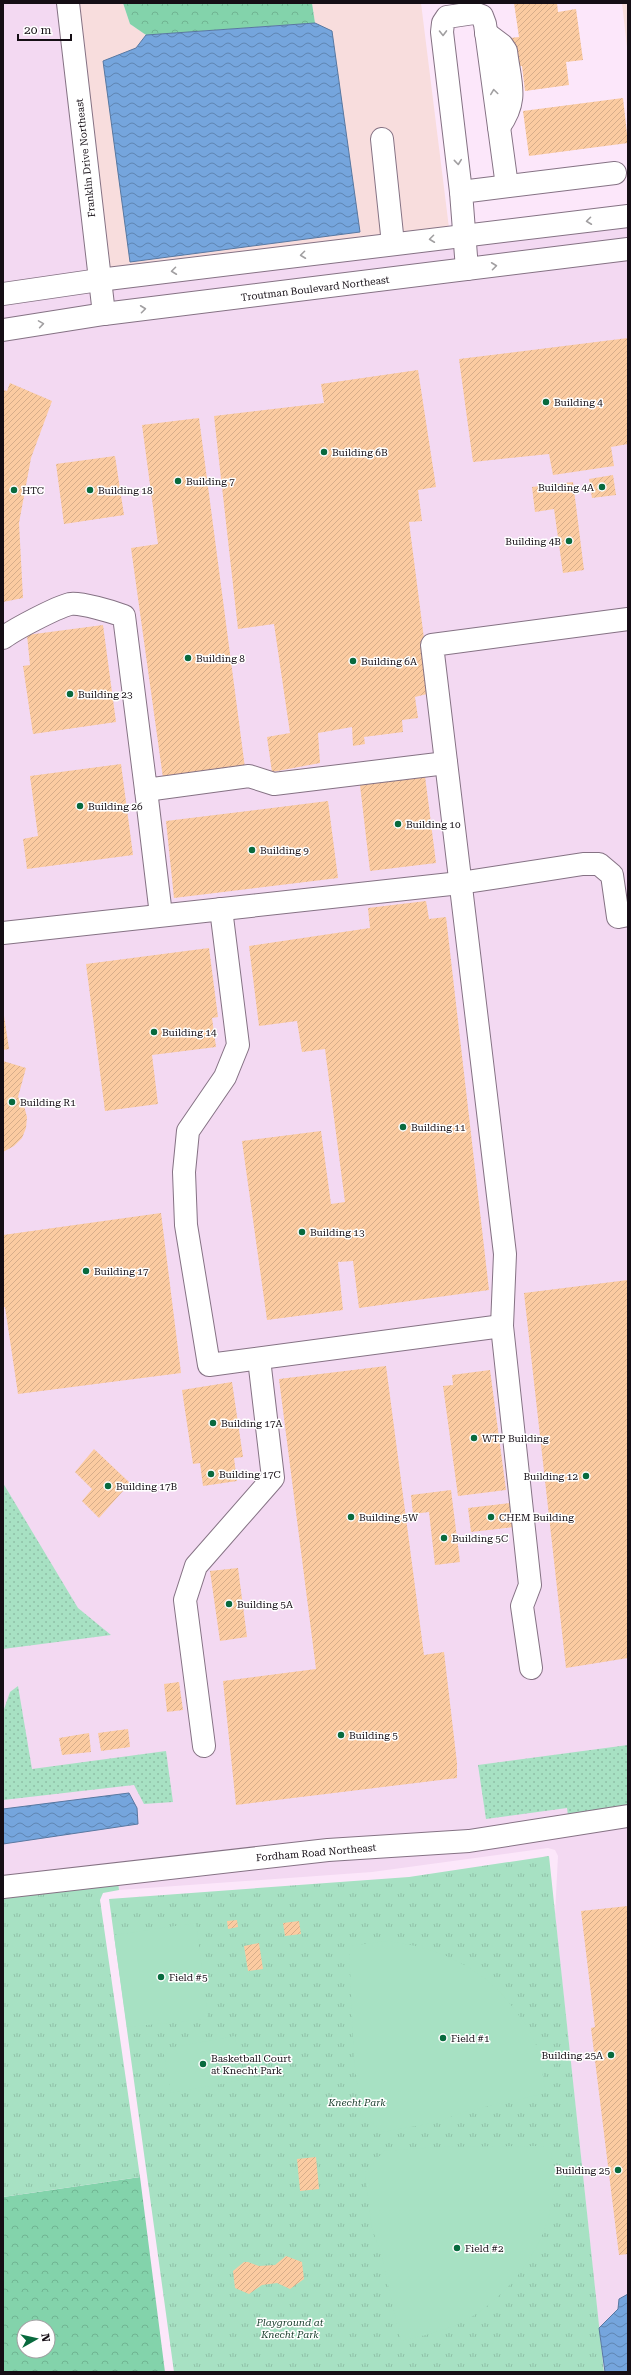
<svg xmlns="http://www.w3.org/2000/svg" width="631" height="2375" font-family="'Roboto Serif',serif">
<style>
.commercial{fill:#f8dddd}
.built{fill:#f3d9f2}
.grass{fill:url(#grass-dots)}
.forest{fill:url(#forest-crowns);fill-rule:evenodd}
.park{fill:url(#park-tufts)}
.garden{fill:#a7e1c3}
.water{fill:url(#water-waves);stroke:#5878a1}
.building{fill:url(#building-hatch)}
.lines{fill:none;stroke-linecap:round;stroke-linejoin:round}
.minor-casing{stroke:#857284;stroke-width:24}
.minor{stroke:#fff;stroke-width:22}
.oneway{stroke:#a19fa1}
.poi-dot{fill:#086a3e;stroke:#fff;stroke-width:1.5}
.labels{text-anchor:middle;stroke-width:3;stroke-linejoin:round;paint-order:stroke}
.street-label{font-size:10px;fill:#150e15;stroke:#fff}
.poi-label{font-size:10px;fill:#150e15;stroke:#fff;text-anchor:start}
.park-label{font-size:10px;font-style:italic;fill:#183c2b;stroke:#fff}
</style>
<defs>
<pattern id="grass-dots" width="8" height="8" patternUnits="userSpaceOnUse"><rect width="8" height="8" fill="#a7e1c3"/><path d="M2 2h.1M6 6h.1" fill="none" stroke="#8fc0a7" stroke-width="1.8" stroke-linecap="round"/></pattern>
<pattern id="forest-crowns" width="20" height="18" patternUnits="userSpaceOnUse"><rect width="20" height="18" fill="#83d3ab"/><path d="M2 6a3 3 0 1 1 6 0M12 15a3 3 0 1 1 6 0" fill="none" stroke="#70b492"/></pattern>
<pattern id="park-tufts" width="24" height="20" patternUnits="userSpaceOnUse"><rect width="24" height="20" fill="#a7e1c3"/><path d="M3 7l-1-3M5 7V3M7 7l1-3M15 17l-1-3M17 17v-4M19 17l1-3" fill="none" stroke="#8fc0a7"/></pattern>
<pattern id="water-waves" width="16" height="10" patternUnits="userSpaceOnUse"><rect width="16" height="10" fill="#75a5dd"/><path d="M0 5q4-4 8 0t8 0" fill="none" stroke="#5f85b2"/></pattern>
<pattern id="building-hatch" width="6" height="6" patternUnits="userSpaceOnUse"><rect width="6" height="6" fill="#fbcba1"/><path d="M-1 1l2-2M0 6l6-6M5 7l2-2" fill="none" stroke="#d6ad8a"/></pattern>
</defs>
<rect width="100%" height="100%" fill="#fce7fa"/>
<g class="commercial">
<polygon points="66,3 123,3 130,24 146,35 136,48 360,232 332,32 315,23 312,3 421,3 451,244 99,289"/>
<polygon points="622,3 628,3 628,56"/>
</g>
<polygon class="built" points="3,3 66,3 99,289 628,221 628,2294 619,2299 618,2309 599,2328 555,1914 558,1856 555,1850 548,1848 372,1872 119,1890 118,1881 3,1895"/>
<g class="grass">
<polygon points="3,1483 78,1608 111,1635 3,1649"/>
<polygon points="18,1686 32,1769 166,1751 173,1802 144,1804 134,1785 3,1800 3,1712 10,1692"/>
<polygon points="628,1745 628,1809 568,1816 567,1808 486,1819 478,1765"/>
</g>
<g class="forest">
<polygon points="123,3 312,3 315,23 146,35 130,24"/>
<path d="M140,2177L165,2372H3V2197ZM24,2327H48V2351H24Z"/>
</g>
<g class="park">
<polygon points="549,1856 604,2372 174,2372 109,1899 409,1877"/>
<polygon points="118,1881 119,1890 103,1893 100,1900 140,2177 3,2197 3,1895"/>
</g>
<g class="garden">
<polygon points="196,1923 208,2019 127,2027 114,1935"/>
<path d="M386,1941C439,1947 486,1968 517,2013C525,2024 533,2035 537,2048C541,2062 543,2078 546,2093L463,2112L438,2122L383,2132L361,2114L354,2060L349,1946Z"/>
<polygon points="235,2036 242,2080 171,2093 163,2049"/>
<path d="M550,2146C552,2158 554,2171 554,2183C554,2238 509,2300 460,2323C442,2332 421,2336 401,2341L381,2254L372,2228L365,2172L384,2151L437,2147Z"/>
</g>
<g class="water">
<polygon points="315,23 332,31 360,232 130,262 103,61 136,48 146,35"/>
<polygon points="129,1793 137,1808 138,1824 3,1844 3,1809"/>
<polygon points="628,2294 628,2372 605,2372 599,2328 618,2309 619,2299"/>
</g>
<g class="building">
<polygon points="514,3 557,3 558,12 576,9 583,60 566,62 569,85 525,91 522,66 514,67 510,38 519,37"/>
<polygon points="623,98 628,143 529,156 523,111"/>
<polygon points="628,338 628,444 611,447 614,466 553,475 549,454 473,462 459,359"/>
<polygon points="418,370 436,487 418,490 422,521 409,522 431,693 415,697 418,718 402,720 403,732 364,737 365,744 353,746 352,727 318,733 320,763 272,772 267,737 290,733 274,624 238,629 214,416 324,403 321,384"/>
<polygon points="10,383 52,401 31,458 19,523 23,598 3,602 3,390 7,391"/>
<polygon points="199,418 245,768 163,778 131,548 158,544 142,425"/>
<polygon points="115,456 124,515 64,524 56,464"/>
<polygon points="613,475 616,495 592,498 589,479"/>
<polygon points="573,482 584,570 563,573 554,509 535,512 532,487"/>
<polygon points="103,625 116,722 33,734 23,666 30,665 27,635"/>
<polygon points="121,764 133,855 27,869 23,839 38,836 30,776"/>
<polygon points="425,776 436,863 370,871 360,785"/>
<polygon points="328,801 338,878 174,898 166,821"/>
<polygon points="426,901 429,919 446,917 489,1290 359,1308 353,1261 338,1262 343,1310 267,1320 242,1141 321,1131 331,1204 345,1202 325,1049 302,1052 297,1021 259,1026 249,946 370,928 368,908"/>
<polygon points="209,948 218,1017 212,1018 216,1047 152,1055 158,1104 105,1111 86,964"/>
<polygon points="3,1009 9,1049 3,1050"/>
<polygon points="3,1061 26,1068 18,1097 24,1106 27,1117 26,1128 22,1138 14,1146 3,1152"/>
<polygon points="161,1213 181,1373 18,1394 5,1307 3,1307 3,1235"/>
<polygon points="628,1280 628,1658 566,1668 524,1293"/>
<polygon points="386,1366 424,1655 444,1652 457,1763 457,1778 236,1805 223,1681 316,1669 279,1379"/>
<polygon points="490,1370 506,1490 458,1496 443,1386 453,1385 452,1375"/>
<polygon points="232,1382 243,1457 234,1458 237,1481 203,1486 200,1463 193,1464 182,1390"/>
<polygon points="94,1449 130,1483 99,1518 82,1501 92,1489 75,1472"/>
<polygon points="451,1490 460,1562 435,1565 429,1512 413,1514 411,1495"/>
<polygon points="511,1503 514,1527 471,1532 468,1508"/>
<polygon points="238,1568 247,1637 220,1641 210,1571"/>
<polygon points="179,1682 183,1710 167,1712 164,1684"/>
<polygon points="128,1729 130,1747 101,1751 98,1733"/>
<polygon points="89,1733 91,1752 62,1755 59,1738"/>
<polygon points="628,1906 628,2254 619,2255 591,2028 595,2027 581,1911"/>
<polygon points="237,1920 238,1927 228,1929 227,1921"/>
<polygon points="299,1921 301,1934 285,1936 283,1923"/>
<polygon points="259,1943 263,1969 248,1971 244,1946"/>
<polygon points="316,2157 319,2189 300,2191 297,2159"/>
<polygon points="286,2256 302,2262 304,2279 290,2289 277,2283 262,2285 249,2294 235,2288 233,2271 244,2262 248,2262 259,2266 275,2265"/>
</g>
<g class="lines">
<g class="minor-casing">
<g id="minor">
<polyline points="68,3 104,314"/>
<path d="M486,33L502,45L506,51C510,84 519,99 499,127"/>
<polyline points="382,139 393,244"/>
<polyline points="461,192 442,32 443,23 447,17 474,13 482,16 485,24 507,186"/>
<polyline points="467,269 461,192 615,173"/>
<polyline points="3,294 99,280 628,216"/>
<polyline points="3,330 104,314 628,249"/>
<path d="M3,638C15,629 55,608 70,604C80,602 113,612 124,616L146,790L249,776L274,784L446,763"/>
<polyline points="146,790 161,915"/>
<polyline points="221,909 238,1045 225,1077 188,1131 184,1172 186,1225 209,1365 502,1326"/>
<polyline points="3,933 460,883 583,864 599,864 612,875 618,917 628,915"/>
<polyline points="531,1668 522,1606 530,1585 502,1326 505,1254 432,645 628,619"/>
<polyline points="204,1746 185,1600 196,1566 273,1478 259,1359"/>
<polyline points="3,1887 328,1850 469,1841 628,1816"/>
</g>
</g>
<use href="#minor" class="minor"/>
</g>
<defs><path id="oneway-chevron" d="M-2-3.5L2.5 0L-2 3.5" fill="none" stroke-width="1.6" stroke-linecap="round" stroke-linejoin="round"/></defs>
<g class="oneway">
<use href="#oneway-chevron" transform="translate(443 33) rotate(89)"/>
<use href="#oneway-chevron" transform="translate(494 92) rotate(-98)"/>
<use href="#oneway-chevron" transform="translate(458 162) rotate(84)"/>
<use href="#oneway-chevron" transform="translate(589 221) rotate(173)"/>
<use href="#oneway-chevron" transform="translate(432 239) rotate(173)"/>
<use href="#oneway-chevron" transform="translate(303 255) rotate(173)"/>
<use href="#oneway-chevron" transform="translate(494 266) rotate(-7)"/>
<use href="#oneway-chevron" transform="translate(174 271) rotate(173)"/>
<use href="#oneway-chevron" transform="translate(143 309) rotate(-7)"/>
<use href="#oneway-chevron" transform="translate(41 324) rotate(-9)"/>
</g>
<g class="poi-dot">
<circle cx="546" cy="402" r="4"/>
<circle cx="324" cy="452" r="4"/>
<circle cx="178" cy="481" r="4"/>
<circle cx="602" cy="487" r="4"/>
<circle cx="14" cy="490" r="4"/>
<circle cx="90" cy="490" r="4"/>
<circle cx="569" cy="541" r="4"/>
<circle cx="188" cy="658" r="4"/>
<circle cx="353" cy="661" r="4"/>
<circle cx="70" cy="694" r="4"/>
<circle cx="80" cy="806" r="4"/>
<circle cx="398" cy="824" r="4"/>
<circle cx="252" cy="850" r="4"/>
<circle cx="154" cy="1032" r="4"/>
<circle cx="12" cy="1102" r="4"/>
<circle cx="403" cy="1127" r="4"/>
<circle cx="302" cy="1232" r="4"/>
<circle cx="86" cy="1271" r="4"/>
<circle cx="213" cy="1423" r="4"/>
<circle cx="474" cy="1438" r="4"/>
<circle cx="211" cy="1474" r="4"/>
<circle cx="586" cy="1476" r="4"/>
<circle cx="108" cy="1486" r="4"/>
<circle cx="351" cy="1517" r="4"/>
<circle cx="491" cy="1517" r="4"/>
<circle cx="444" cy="1538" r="4"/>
<circle cx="229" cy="1604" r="4"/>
<circle cx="341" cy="1735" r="4"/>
<circle cx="161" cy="1977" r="4"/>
<circle cx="443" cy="2038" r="4"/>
<circle cx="611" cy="2055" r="4"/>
<circle cx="203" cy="2064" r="4"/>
<circle cx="618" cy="2170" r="4"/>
<circle cx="457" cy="2248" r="4"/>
</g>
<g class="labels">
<g class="street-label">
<text transform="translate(85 158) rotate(-96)" y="4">Franklin Drive Northeast</text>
<text transform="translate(315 288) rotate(-7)" y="4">Troutman Boulevard Northeast</text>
<text transform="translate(316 1852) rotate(-5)" y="4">Fordham Road Northeast</text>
</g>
<g class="poi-label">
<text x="554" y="406">Building 4</text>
<text x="332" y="456">Building 6B</text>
<text x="186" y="485">Building 7</text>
<text x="594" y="491" text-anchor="end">Building 4A</text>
<text x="22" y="494">HTC</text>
<text x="98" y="494">Building 18</text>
<text x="561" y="545" text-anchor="end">Building 4B</text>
<text x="196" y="662">Building 8</text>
<text x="361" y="665">Building 6A</text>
<text x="78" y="698">Building 23</text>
<text x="88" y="810">Building 26</text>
<text x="406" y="828">Building 10</text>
<text x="260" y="854">Building 9</text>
<text x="162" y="1036">Building 14</text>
<text x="20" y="1106">Building R1</text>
<text x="411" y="1131">Building 11</text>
<text x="310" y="1236">Building 13</text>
<text x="94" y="1275">Building 17</text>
<text x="221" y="1427">Building 17A</text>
<text x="482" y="1442">WTP Building</text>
<text x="219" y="1478">Building 17C</text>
<text x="578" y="1480" text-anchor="end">Building 12</text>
<text x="116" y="1490">Building 17B</text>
<text x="359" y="1521">Building 5W</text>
<text x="499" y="1521">CHEM Building</text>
<text x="452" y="1542">Building 5C</text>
<text x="237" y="1608">Building 5A</text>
<text x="349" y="1739">Building 5</text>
<text x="169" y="1981">Field #5</text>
<text x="451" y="2042">Field #1</text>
<text x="603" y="2059" text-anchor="end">Building 25A</text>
<text x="211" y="2062">Basketball Court<tspan x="211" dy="12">at Knecht Park</tspan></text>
<text x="610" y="2174" text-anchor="end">Building 25</text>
<text x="465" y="2252">Field #2</text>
</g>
<g class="park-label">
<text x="357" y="2106">Knecht Park</text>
<text x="290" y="2326">Playground at<tspan x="290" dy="12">Knecht Park</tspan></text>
</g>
</g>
<rect width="631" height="2375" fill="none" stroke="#150e15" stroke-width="8"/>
<g transform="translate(36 2339) rotate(82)"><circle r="19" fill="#ffffff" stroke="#a19fa1"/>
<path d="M0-3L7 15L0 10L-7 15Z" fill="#086a3e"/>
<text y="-6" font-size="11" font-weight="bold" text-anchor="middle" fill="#150e15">N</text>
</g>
<path d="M18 34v6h53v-6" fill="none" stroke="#150e15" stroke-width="2"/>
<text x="24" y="34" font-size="12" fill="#150e15" stroke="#ffffff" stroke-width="3" paint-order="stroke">20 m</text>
</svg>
